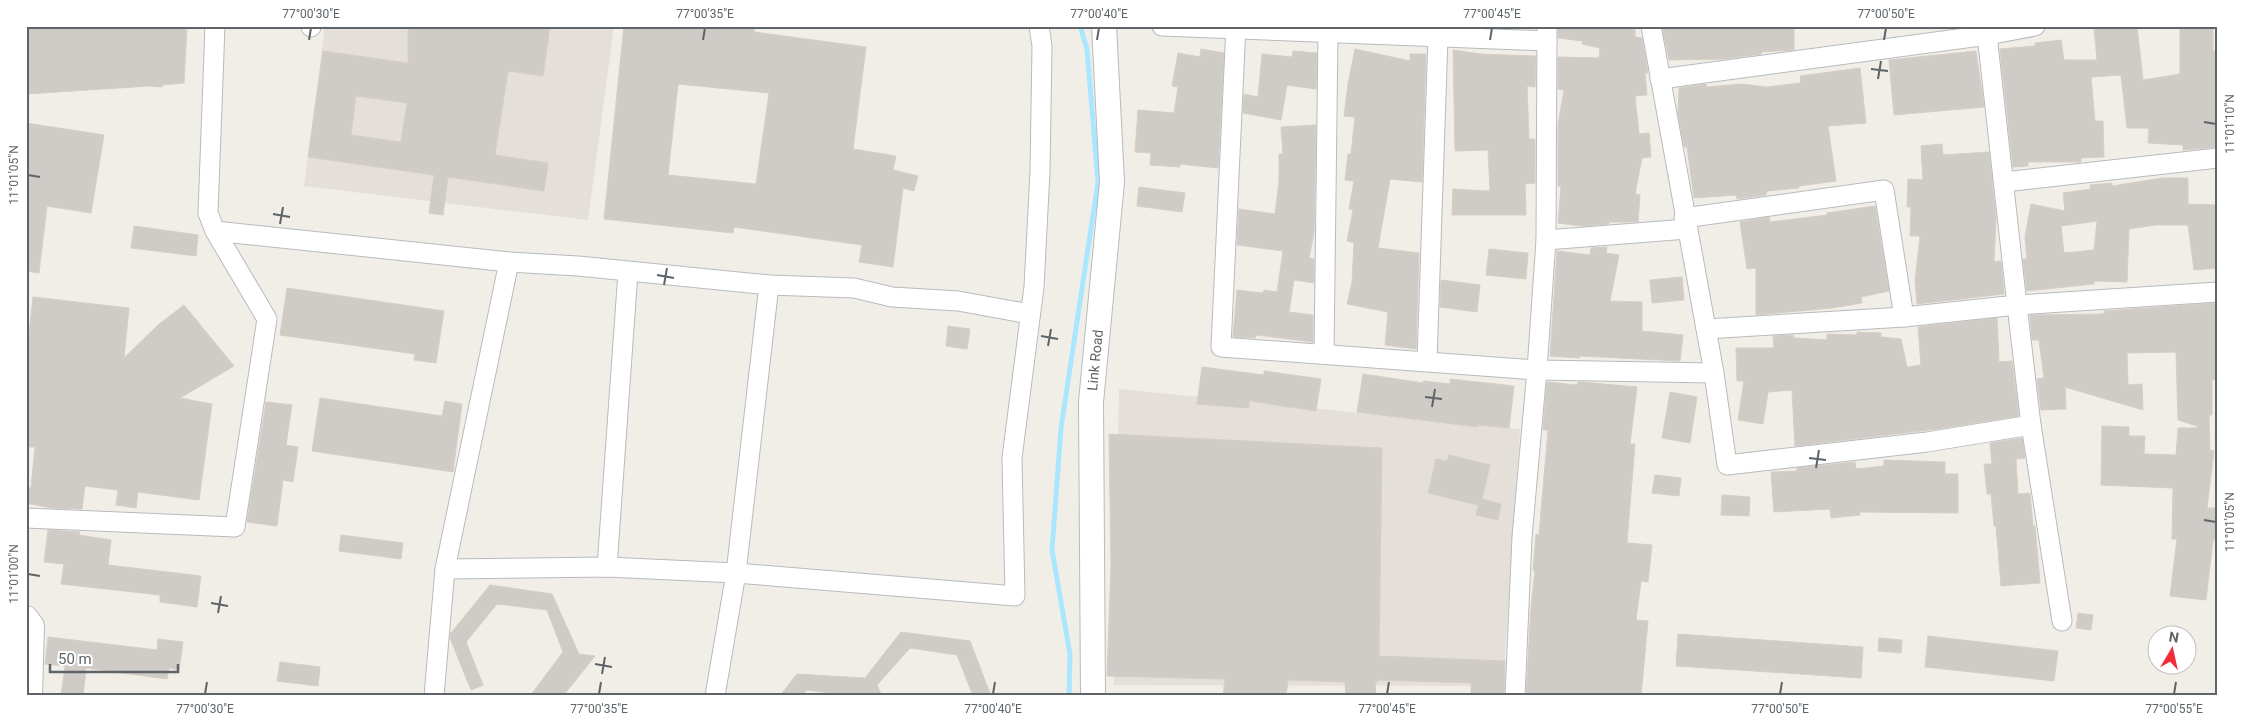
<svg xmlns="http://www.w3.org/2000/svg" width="2244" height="722" font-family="Roboto,sans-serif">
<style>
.education{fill:#e4dfd8}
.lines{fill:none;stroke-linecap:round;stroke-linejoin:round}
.stream{stroke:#aae7ff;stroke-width:5}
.building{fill:#cfcbc6;stroke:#d7cec5;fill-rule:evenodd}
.minor-casing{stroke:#b7bbbe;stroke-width:21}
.tertiary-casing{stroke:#b7bbbe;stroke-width:26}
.minor{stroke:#fff;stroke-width:19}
.tertiary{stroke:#fff;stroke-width:24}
.ticks{fill:none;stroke:#5e6468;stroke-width:2}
.labels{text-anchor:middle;stroke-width:5;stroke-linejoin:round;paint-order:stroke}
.street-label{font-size:14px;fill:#5e6468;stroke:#fff}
.neatline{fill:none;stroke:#5e6468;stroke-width:2}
.ticks-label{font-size:12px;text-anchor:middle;fill:#5e6468}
</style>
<rect width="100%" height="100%" fill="#f1eee7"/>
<g class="education">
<polygon points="325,26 614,26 588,220 304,186"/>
<polygon points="1119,389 1520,429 1503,686 1114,685"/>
</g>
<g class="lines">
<polyline class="stream" points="1069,696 1070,654 1052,550 1061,428 1098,182 1087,49 1080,26"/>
</g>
<g class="building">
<polygon points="26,26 187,26 184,83 163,85 162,87 150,86 26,94"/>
<path d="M408,26H550L543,76L508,71L495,155L548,163L544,191L448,177L443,215L429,213L434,175L308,157L323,51L408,63ZM356,96L407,103L401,142L351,135Z"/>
<path d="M624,26H754V32L866,47L853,149L896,156L893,170L918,176L914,191L903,188L893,267L859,262L862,245L734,227L733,233L604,219ZM678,84L769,93L756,184L668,175Z"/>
<polygon points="1558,26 1635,26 1635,37 1642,38 1648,73 1645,73 1647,95 1635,96 1639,134 1649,133 1651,157 1642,158 1635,194 1640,195 1638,222 1609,222 1609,224 1582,226 1558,223 1561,187 1558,186 1558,124 1564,90 1558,89 1558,57 1599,58 1600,48 1582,44 1583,41 1558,38"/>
<polygon points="1662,26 1794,26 1794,50 1761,52 1761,54 1724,59 1669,60"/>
<polygon points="2121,26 2137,26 2143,80 2180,74 2180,26 2213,26 2213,51 2218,51 2218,147 2183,150 2183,145 2148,143 2149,128 2127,128 2121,75 2091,77 2095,121 2103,121 2104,157 2081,158 2081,162 2028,162 2028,166 2013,167 2000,49 2035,46 2035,43 2061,40 2064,60 2097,60 2094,29"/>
<polygon points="1201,49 1224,53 1218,168 1180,164 1180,167 1150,165 1151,153 1135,152 1138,110 1174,113 1178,87 1172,86 1178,53 1200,57"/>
<polygon points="1355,49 1410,61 1410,54 1426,54 1422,182 1390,179 1378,248 1419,253 1416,349 1385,345 1388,312 1347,304 1352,282 1354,243 1347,241 1353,210 1349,209 1354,181 1345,180 1348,154 1351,154 1355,117 1344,116 1348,84"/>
<polygon points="1453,50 1481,54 1536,56 1535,87 1527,86 1529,139 1535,139 1535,183 1525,184 1526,215 1452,215 1453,189 1489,191 1490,189 1488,150 1455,151"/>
<polygon points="1293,51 1317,53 1316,89 1287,85 1281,120 1243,113 1244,94 1258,97 1262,54 1292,57"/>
<polygon points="1976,51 1984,107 1894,115 1889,60"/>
<polygon points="1860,68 1866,123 1828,126 1836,181 1799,186 1799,188 1767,191 1766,195 1737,199 1736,195 1694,198 1687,147 1684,147 1678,113 1679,88 1706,84 1707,87 1742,84 1767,87 1801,83 1800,76"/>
<polygon points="26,123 104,135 91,213 47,206 39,273 26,271 26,220 28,203 26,203"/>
<polygon points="1316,125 1314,233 1309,258 1314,259 1314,283 1294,280 1289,312 1313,315 1313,342 1256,335 1255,338 1233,337 1237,290 1263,293 1264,290 1277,292 1283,251 1237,245 1239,209 1275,214 1279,181 1279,154 1283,154 1281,127"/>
<polygon points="1942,144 1943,155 1989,152 1996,218 1994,262 2001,261 2004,294 1917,304 1915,281 1920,236 1910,236 1911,207 1907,207 1908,179 1923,180 1921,146"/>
<path d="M2162,178H2188V204L2218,205V268L2194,270L2188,225H2155L2129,229L2127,282L2094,281V284L2027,291L2023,259H2027L2025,237L2031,204L2065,211L2063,193L2091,189L2090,185L2112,183V186ZM2097,221L2094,250L2064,253L2061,226Z"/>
<polygon points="1139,187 1185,193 1182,212 1137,206"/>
<polygon points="1875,206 1889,291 1861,297 1862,303 1832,308 1756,315 1756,268 1747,269 1740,222 1769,217 1770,222 1827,215 1827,213"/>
<polygon points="134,226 198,235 196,256 131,248"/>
<polygon points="1607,247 1606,253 1619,255 1610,301 1642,302 1642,331 1683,335 1680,361 1580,356 1580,358 1550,356 1557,251 1590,255 1591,248"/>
<polygon points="1489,249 1528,253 1526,279 1486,275"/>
<polygon points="1682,277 1684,300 1652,303 1650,280"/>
<polygon points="1441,280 1480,285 1477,312 1440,307"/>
<polygon points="287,288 444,311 436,363 414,360 415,354 280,335"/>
<polygon points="33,297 129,308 124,358 158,325 184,305 234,366 180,398 212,404 199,500 138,492 136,508 116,505 118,490 85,486 82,509 51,508 26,503 26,487 31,488 35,447 26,447 28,429 26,429 26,363"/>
<polygon points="2218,303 2218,338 2215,338 2217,380 2212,380 2212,415 2209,415 2210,450 2214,451 2207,508 2216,508 2216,540 2213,540 2206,600 2170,596 2177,539 2172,539 2173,488 2101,485 2102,426 2129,427 2129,436 2145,436 2144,454 2176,455 2178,428 2197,428 2197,426 2178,420 2176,352 2127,353 2128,385 2142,384 2143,410 2065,387 2066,409 2041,410 2037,379 2044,378 2039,340 2032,340 2030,315 2104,314 2104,311"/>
<polygon points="1997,318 1999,362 2012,361 2019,416 1937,429 1795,446 1792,390 1768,392 1763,424 1738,420 1744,381 1737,381 1736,348 1774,348 1773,336 1793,335 1794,338 1827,340 1827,334 1857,335 1857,332 1881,333 1881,337 1901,339 1907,367 1921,365 1918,327"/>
<polygon points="948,326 970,329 967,349 946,346"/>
<polygon points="1202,367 1264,375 1264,371 1321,379 1316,411 1249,401 1249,408 1197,404"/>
<polygon points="1363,374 1423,383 1423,381 1450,384 1450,379 1514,386 1509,428 1478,425 1478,427 1357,412"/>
<polygon points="1547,382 1577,385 1578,382 1582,382 1637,387 1630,444 1635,444 1627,543 1652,545 1648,582 1641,581 1636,620 1648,621 1641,696 1526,696 1531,607 1535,571 1533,571 1536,534 1539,535 1548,430 1543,430"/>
<polygon points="1670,392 1697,397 1690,443 1662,438"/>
<polygon points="320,398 442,416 445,401 462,404 453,472 312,451"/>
<polygon points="266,402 292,405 286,445 298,447 293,482 283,480 277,526 247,522"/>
<polygon points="1109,434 1382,448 1379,656 1505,661 1504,696 1471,696 1471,683 1378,680 1378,682 1375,682 1376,696 1346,696 1345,682 1288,680 1286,696 1223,696 1225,679 1107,676 1111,566"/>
<polygon points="2022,438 2025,458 2016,459 2018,494 2030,493 2033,526 2035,526 2040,583 2001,586 1996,526 1994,526 1991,494 1987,494 1984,464 1992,464 1990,443"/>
<polygon points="1449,455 1490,465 1482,499 1501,504 1498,520 1476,515 1478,505 1428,493 1436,459 1447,461"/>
<polygon points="1884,460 1945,462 1945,474 1958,474 1958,513 1860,512 1860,515 1831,518 1830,509 1774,512 1771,472 1797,471 1797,468 1855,462 1856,469 1884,466"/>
<polygon points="1655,475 1681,478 1679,496 1652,493"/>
<polygon points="1722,495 1750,497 1749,516 1721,515"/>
<polygon points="48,530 80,532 79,535 111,540 108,565 201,576 197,607 160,602 160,595 61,584 64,564 44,562"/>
<polygon points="341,535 403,543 401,559 339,551"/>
<polygon points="490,585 552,594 579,654 595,656 563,696 530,696 563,652 547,610 497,604 466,642 483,685 471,690 450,638 451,633"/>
<polygon points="2078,613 2093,615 2091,630 2076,628"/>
<polygon points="901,632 970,641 991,696 973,696 957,655 910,648 877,685 882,696 853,696 807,690 802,696 780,696 797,674 865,678"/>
<polygon points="1678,634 1863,647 1861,678 1676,666"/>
<polygon points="1928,636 2058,651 2054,681 1925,667"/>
<polygon points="48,637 157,650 158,639 183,642 179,670 169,668 167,679 86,668 83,696 61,696 65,666 45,664"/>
<polygon points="1879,638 1902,640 1901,653 1878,651"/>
<polygon points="280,662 320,667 318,686 277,681"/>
</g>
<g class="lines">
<g class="minor-casing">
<g id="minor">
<polyline points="1162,26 1547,41"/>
<polyline points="1236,26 1221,347 1537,370 1714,373"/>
<polyline points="1651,26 1714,373 1727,465 1927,442 2031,425"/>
<polyline points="1986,26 2017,305 2218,292"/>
<polyline points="311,27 311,26"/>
<polyline points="1660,79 1988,35 2035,26"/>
<polyline points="2004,182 2218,158"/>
<polyline points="1684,218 1884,190 1904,317 2017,305 2031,425 2062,621"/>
<polyline points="215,231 509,262 445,569 607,567 736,573 1015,596 1012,458 1034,287 1040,171 1042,46 1039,26"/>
<polyline points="1546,240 1687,229"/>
<polyline points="509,262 578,266 769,285 854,288 892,297 958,301 1030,314"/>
<polyline points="1706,329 1904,317"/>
<polyline points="1324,354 1328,34"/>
<polyline points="1427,361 1438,37"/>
<polyline points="26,518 235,527 267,319 215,231 208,213 215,26"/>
<polyline points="607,567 628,272"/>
<polyline points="434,696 445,569"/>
<polyline points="715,696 736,573 769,285"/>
<polyline points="1515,696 1522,537 1537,370 1546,240 1547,26"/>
</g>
</g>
<g class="tertiary-casing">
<g id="tertiary">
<polyline points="26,618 32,626 30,696"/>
<path id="s1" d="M1093,696L1091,402L1112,182L1104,26"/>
</g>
</g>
<use href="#minor" class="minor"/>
<use href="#tertiary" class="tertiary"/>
</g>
<path class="ticks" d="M309,40L311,28M703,40L705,28M1097,40L1099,28M1490,40L1492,28M1884,40L1886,28M1871,69L1888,71M1878,79L1881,61M2204,122L2216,124M28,175L40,177M273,214L290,217M280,224L283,207M657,275L674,278M664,285L667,268M1041,336L1058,339M1048,346L1051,329M1425,397L1442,399M1432,407L1435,389M1809,458L1826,460M1816,468L1819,450M2204,520L2216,522M28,574L40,576M211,603L228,606M218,613L221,596M595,664L612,667M602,674L605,657M205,694L207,682M599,694L601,682M993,694L995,682M1387,694L1389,682M1780,694L1782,682M2174,694L2176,682"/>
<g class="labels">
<g class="street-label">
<text dy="5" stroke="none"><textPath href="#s1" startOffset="336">Link Road</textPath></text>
</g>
</g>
<rect width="2244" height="722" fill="none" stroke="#ffffff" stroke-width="55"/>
<g transform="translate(2172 650) rotate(9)"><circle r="24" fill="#ffffff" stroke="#bfc1c3"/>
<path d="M0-4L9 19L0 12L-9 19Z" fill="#f32c3b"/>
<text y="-8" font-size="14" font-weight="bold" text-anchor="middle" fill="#5e6468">N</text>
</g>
<path d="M50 664v8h128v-8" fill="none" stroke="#5e6468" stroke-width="2.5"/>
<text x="58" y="664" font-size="15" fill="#5e6468" stroke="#ffffff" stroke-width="4" paint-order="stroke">50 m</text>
<rect x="28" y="28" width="2188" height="666" class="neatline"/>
<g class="ticks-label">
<text x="311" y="18">77°00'30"E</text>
<text x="705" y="18">77°00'35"E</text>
<text x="1099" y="18">77°00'40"E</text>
<text x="1492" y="18">77°00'45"E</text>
<text x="1886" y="18">77°00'50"E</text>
<text transform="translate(2230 124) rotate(-90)" y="4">11°01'10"N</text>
<text transform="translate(14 175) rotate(-90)" y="4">11°01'05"N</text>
<text transform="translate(2230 522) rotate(-90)" y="4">11°01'05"N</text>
<text transform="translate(14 574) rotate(-90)" y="4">11°01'00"N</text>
<text x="205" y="713">77°00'30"E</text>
<text x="599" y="713">77°00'35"E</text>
<text x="993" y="713">77°00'40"E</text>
<text x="1387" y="713">77°00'45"E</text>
<text x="1780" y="713">77°00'50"E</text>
<text x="2174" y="713">77°00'55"E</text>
</g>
</svg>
